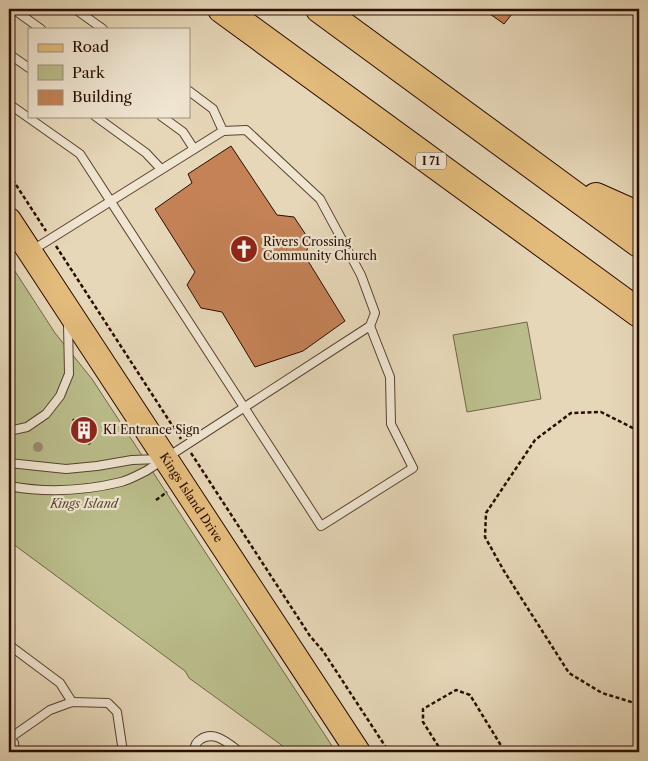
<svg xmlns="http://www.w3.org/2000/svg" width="648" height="761" font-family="'Libre Caslon Text',serif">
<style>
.green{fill:#babd8b;stroke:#726546}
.building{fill:#c48256;stroke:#2a0d00}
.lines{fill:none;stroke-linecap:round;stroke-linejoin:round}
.service-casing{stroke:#59402e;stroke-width:10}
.primary-casing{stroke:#2a0d00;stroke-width:26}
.motorway-casing{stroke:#2a0d00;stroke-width:30}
.path{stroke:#2a0d00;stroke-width:2.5;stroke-dasharray:4 2.5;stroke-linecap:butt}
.service{stroke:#efe5d1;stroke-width:8}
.primary{stroke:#e3bc7c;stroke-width:24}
.motorway{stroke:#e3bc7c;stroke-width:28}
.tree{fill:#9a8a6e}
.labels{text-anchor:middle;stroke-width:4.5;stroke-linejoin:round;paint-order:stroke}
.shield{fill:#efe5d1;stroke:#654e3f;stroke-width:1}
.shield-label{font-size:11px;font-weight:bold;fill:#2a0d00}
.poi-label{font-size:12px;fill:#2a0d00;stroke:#efe5d1;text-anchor:start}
.street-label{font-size:12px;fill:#2a0d00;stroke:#efe5d1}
.park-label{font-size:12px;font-style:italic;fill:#5c4b31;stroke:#efe5d1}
</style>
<rect width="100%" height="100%" fill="#e6d7b8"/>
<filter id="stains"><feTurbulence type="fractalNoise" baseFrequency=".004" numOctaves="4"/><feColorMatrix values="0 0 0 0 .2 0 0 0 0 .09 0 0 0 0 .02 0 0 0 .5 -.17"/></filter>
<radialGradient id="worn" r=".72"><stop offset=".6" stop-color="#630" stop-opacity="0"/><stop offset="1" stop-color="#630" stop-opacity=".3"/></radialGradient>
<g class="green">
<polygon points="9,262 55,333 92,379 336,752 291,752 189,678 185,671 9,541"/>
<polygon points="527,322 541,399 467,412 453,335"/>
</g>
<g class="building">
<polygon points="483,9 516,9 504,24"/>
<polygon points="231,146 277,215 294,217 310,241 305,256 345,321 303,351 255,367 222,312 201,308 187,285 195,272 155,209 192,183 188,174"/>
<polygon points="73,419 80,421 91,438 90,444 88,444 88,438 77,422 73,421"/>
</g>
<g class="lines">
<g class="service-casing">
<g id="service">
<polyline points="13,9 41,29"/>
<polyline points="75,9 103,29"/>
<polyline points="9,54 29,68"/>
<polyline points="189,91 213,109 223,131"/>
<polyline points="9,104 80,154 321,526 413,468 391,424 390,377 370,326"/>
<polyline points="95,116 146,153 161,169"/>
<polyline points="161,116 183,132 194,149"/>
<polyline points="9,431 27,427 46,414 60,396 69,374 68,323"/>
<polyline points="9,463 66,469 97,466 132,460 160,459"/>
<path d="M9,486C46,493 84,491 121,482C129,480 138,475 146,471L370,326L375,313L361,275L320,199L246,130L223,131L31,251"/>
<polyline points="9,645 60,683 72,702"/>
<polyline points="9,737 14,743 15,752"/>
<polyline points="10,738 50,710 72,702 108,703 117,712 123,752"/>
<path d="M194,752C194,747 196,742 201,739C215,730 229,744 240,752"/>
</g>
</g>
<g class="primary-casing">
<g id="primary">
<path id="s1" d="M9,220L358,752"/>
</g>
</g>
<g class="motorway-casing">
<g id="motorway">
<polyline points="222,9 639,313"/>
<polyline points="320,9 639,243"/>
<polyline points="596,197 632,213 639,218"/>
</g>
</g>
<g class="path">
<polyline points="9,174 46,231"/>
<polyline points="56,246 181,439"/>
<polyline points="191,453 310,636 323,651 389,752"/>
<polyline points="156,500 167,492"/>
<polyline points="638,704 602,693 569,673 504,571 485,537 486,513 535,440 571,413 601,412 639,431"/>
<polyline points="442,752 423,722 423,709 456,690 470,695 505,752"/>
<polyline points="634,752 638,704"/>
</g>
<use href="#service" class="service"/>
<use href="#primary" class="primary"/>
<use href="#motorway" class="motorway"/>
</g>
<circle class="tree" cx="38" cy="447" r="5"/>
<defs>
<g id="church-disc" transform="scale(1.4375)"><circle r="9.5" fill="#8f2418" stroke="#efe5d1"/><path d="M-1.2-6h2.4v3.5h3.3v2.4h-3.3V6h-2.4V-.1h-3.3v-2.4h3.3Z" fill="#fff"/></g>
<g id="building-disc" transform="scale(1.4375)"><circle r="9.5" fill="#8f2418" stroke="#efe5d1"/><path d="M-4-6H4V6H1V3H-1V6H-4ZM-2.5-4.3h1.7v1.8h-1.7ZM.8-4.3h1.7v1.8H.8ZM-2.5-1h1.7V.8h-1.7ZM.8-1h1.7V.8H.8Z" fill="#fff"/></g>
</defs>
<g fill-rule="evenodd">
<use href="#church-disc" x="244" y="249"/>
<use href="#building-disc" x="84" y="430"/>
</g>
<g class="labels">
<rect class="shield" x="416" y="152.5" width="30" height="17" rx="4"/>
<g class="shield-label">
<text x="431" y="165">I 71</text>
</g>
<g class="poi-label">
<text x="263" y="246">Rivers Crossing<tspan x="263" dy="14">Community Church</tspan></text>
<text x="103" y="434">KI Entrance Sign</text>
</g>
<g class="street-label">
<text dy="4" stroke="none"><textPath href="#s1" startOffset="332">Kings Island Drive</textPath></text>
</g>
<g class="park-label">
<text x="84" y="508">Kings Island</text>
</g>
</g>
<rect width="648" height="761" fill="none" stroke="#e6d7b8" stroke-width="30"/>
<rect x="10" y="10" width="628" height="741" fill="none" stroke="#2a0d00" stroke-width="2.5"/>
<rect x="15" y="15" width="618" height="731" fill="none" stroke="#2a0d00"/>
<rect x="28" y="28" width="162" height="90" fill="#efe5d1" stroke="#a08f7d"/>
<rect x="38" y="44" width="25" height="8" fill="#e3bc7c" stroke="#a08f7d"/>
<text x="72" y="52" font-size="15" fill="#2a0d00">Road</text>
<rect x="38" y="65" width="25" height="15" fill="#babd8b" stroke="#a08f7d"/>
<text x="72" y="78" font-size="15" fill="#2a0d00">Park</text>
<rect x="38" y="90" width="25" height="15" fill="#c48256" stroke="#a08f7d"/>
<text x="72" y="102" font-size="15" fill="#2a0d00">Building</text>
<rect width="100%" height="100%" filter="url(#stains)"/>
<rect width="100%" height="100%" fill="url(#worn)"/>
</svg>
